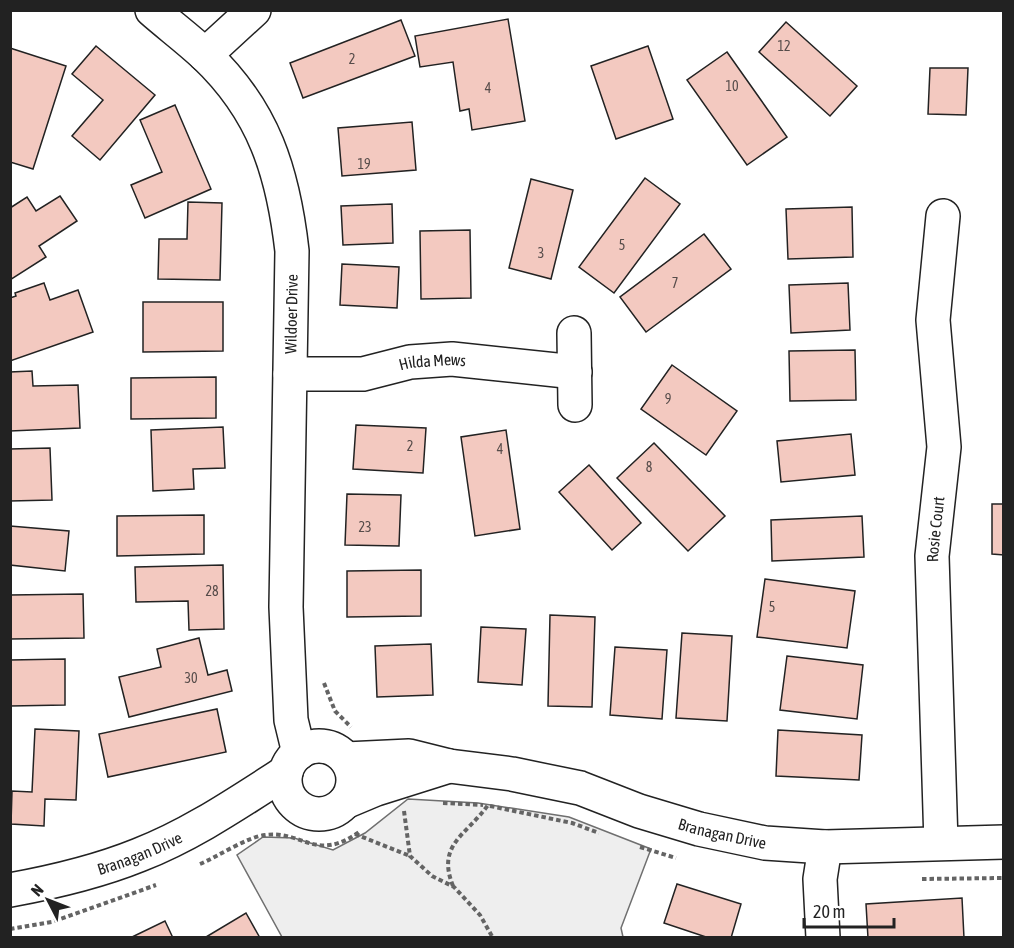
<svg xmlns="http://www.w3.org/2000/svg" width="1014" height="948" font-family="'Asap Condensed',sans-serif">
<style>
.green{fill:#eee;stroke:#6f6f6f;stroke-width:1.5}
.building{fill:#f3c9c0;stroke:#222;stroke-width:1.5}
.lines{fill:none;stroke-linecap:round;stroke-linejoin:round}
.minor-casing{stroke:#222;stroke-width:36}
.path{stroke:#646464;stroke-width:4;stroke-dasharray:4.5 3;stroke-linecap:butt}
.minor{stroke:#fff;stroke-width:33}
.labels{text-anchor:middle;stroke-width:4.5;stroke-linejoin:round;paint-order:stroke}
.number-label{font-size:14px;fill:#564c4a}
.street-label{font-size:16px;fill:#222;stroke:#fff}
</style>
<rect width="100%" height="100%" fill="#fff"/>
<polygon class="green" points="408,799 478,803 569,817 651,849 621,928 623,937 282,937 237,855 263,837 294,838 333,850 365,833"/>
<g class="building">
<polygon points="508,19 525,121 472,130 469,109 460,111 453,62 420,67 415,36"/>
<polygon points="401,20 415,56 303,98 290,63"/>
<polygon points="786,22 857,86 830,116 759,52"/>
<polygon points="96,46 155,95 100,160 72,136 103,100 72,74"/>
<polygon points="648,46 673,119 616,139 591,66"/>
<polygon points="10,48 66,66 33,169 10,162"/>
<polygon points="727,52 787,137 747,165 687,80"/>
<polygon points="930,68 968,68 966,115 928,114"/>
<polygon points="175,105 211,189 145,218 131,185 162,172 140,120"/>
<polygon points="412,122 416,170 342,176 338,128"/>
<polygon points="645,178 680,204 614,293 579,267"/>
<polygon points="531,179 573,190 551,279 509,268"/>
<polygon points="60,196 77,221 39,246 46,257 10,280 10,208 27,197 36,211"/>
<polygon points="188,202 222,203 220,280 158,279 159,239 187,239"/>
<polygon points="392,204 393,243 343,245 341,206"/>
<polygon points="852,207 853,257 788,259 786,209"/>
<polygon points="470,230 471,298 421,299 420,231"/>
<polygon points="704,234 731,269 646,332 620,297"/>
<polygon points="342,264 399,267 397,308 340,305"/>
<polygon points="44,283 50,300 78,290 93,332 10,361 10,298 16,296 15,293"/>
<polygon points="848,283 850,330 791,333 789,285"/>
<polygon points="143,302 223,302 223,351 143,352"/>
<polygon points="855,350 856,400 790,401 789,351"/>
<polygon points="672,365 737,411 706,455 641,409"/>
<polygon points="32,371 33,386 78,385 80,428 10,431 10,372"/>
<polygon points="216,377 216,418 131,419 131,378"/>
<polygon points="356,425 426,428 423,473 353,469"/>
<polygon points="223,427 225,468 193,469 194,489 153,491 151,430"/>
<polygon points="506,430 520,529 475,536 461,437"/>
<polygon points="851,434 855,475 781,482 777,441"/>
<polygon points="654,443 725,516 688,551 617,478"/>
<polygon points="50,448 52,500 10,501 10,449"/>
<polygon points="589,465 641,523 612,550 559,492"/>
<polygon points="347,494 401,495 399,546 345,545"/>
<polygon points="992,504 1004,504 1004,555 992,554"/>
<polygon points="204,515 204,554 117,556 117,516"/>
<polygon points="862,516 864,557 772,561 771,520"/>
<polygon points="10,526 69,531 65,571 10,565"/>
<polygon points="223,565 224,629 189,630 188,601 136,602 135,567"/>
<polygon points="421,570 421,616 347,617 347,571"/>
<polygon points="765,579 855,591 847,648 757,637"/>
<polygon points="83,594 84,638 10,639 10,595"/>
<polygon points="550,615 595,617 592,707 548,706"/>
<polygon points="481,627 526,629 522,685 478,682"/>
<polygon points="682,633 732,636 727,721 676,718"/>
<polygon points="199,638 208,675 227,670 232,691 129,717 119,677 161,667 157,649"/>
<polygon points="431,644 433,695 377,697 375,646"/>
<polygon points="615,647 667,650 662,719 610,715"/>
<polygon points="787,656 863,665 857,719 780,710"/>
<polygon points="65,659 65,705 10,706 10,660"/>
<polygon points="217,709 226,752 108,777 99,734"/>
<polygon points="35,729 79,731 76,800 45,799 44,826 11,824 12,791 32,792"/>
<polygon points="778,730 862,735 859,780 776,776"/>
<polygon points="677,884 741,904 731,938 709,938 664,923"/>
<polygon points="962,898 964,938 868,938 866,904"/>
<polygon points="246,913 260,938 206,938 206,937"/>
<polygon points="165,921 173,938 130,938"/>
</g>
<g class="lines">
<g class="minor-casing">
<g id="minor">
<path d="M152,10C169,25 188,39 205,55C264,111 283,172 292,251L286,607L291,720L299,753"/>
<polyline points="205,55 254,10"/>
<polyline points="574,333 575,405"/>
<path id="s1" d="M290,374H363L410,362L452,359L575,372"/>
<circle cx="319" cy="780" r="34"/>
<path id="s2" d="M346,759L409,756L449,766L512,774L580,788L639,811L699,829L765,843L825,847L1004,842"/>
<polyline points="345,802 376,789 449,766"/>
<path id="s3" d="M941,843L932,556L944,447L933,320L943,216"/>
<path id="s4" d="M10,890C54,882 97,872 139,855C191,835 239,802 286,772"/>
<polyline points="823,938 820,879 825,847"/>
</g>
</g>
<g class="path">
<polyline points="324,683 335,711 351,727"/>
<polyline points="443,803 483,805"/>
<polyline points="490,806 572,823 599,833"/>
<polyline points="404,811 410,856 432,876 454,887 480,915 493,938"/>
<polyline points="355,834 410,856"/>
<polyline points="640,847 676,858"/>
<path d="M200,864C217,857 247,837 265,835C303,830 316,863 359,832"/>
<polyline points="922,879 1004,878"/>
<path d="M453,886C436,844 467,835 488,805"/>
<polyline points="10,929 52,922 156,885"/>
</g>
<use href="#minor" class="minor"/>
</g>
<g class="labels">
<g class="number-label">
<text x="784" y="51">12</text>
<text x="352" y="64">2</text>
<text x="732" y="91">10</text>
<text x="488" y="93">4</text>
<text x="364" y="169">19</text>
<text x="622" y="250">5</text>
<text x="541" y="258">3</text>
<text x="675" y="288">7</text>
<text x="668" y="404">9</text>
<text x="410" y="451">2</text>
<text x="500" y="454">4</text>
<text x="649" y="472">8</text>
<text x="365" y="532">23</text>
<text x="212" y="596">28</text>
<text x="772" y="612">5</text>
<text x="191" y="683">30</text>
</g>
<g class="street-label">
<text transform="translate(291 314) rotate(-89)" y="6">Wildoer Drive</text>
<text dy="6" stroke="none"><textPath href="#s1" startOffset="144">Hilda Mews</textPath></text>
<text dy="6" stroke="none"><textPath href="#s3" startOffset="314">Rosie Court</textPath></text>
<text dy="6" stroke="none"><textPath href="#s2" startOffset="387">Branagan Drive</textPath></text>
<text dy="6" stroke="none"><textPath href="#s4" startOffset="135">Branagan Drive</textPath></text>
</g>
</g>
<rect width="1014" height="948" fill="none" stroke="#222222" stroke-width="24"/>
<g transform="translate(48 900) rotate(312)" stroke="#ffffff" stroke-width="4.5" paint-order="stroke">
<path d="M0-4.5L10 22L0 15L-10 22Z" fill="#222222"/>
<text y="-9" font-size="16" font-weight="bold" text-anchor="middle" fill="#222222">N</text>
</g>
<path d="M804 918v9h90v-9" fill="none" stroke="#222222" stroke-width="3"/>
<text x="813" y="918" font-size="18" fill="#222222" stroke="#ffffff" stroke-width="4.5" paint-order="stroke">20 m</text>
</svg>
